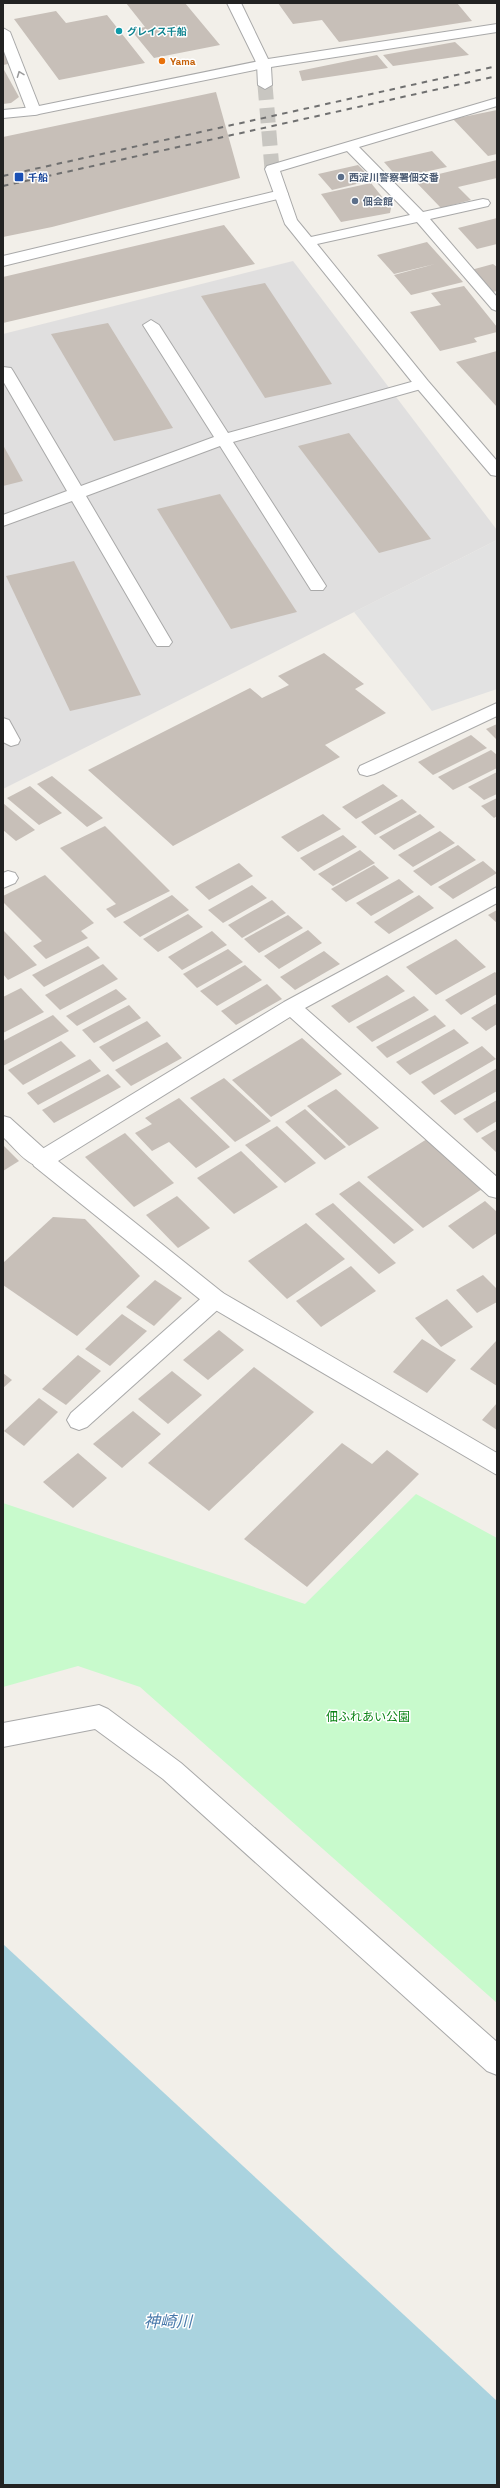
<svg xmlns="http://www.w3.org/2000/svg" width="500" height="2488" font-family="'Space Grotesk','Noto Sans JP',sans-serif">
<style>
.residential{fill:#e0dfdf}
.park{fill:#c8facc}
.parking{fill:#e2e2e2}
.water{fill:#aad3df}
.building{fill:#c7bfb8}
.lines{fill:none;stroke-linecap:round;stroke-linejoin:round}
.minor-tunnel{stroke:#c8c6c1;stroke-width:15;stroke-dasharray:15 8;stroke-linecap:butt}
.service-casing{stroke:#a9a9a9;stroke-width:2}
.pedestrian-casing{stroke:#a9a9a9;stroke-width:2}
.minor-casing{stroke:#a9a9a9;stroke-width:2}
.tertiary-casing{stroke:#a9a9a9;stroke-width:2}
.service{fill:#fff;fill-rule:evenodd}
.pedestrian{fill:#fff;fill-rule:evenodd}
.minor{fill:#fff;fill-rule:evenodd}
.tertiary{fill:#fff;fill-rule:evenodd}
.rail{stroke:#707070;stroke-width:2;stroke-dasharray:5.5 5.5;stroke-linecap:butt}
.oneway{stroke:#9c9c9c}
.culture-dot{fill:#0f9aa8;stroke:#fff;stroke-width:1.5}
.food-dot{fill:#e8710a;stroke:#fff;stroke-width:1.5}
.transit-dot{fill:#1a4fb4;stroke:#fff;stroke-width:1.5}
.service-dot{fill:#5c6f8a;stroke:#fff;stroke-width:1.5}
.labels{text-anchor:middle;stroke-width:3;stroke-linejoin:round;paint-order:stroke}
.far-culture-label{font-size:10px;font-weight:bold;fill:#0d838f;stroke:#fff;text-anchor:start}
.far-food-label{font-size:10px;font-weight:bold;fill:#c56008;stroke:#fff;text-anchor:start}
.far-transit-label{font-size:10px;font-weight:bold;fill:#164399;stroke:#fff;text-anchor:start}
.far-service-label{font-size:10px;font-weight:bold;fill:#4e5e75;stroke:#fff;text-anchor:start}
.park-label{font-size:12px;fill:#0c8416;stroke:#fff}
.near-water-label{font-size:16px;font-style:italic;fill:#4a7aab;stroke:#fff}
</style>
<rect width="100%" height="100%" fill="#f2efe9"/>
<polygon class="residential" points="293,261 497,530 497,540 3,789 3,334"/>
<polygon class="park" points="416,1494 497,1538 497,2003 140,1687 78,1666 3,1687 3,1503 305,1604"/>
<polygon class="parking" points="497,540 497,689 432,711 354,612"/>
<polygon class="water" points="3,1944 497,2401 497,2485 3,2485"/>
<g class="building">
<polygon points="126,3 185,3 220,45 154,58 131,30 145,27"/>
<polygon points="278,3 457,3 472,21 339,42 322,20 293,24"/>
<polygon points="56,11 66,23 107,15 145,63 59,80 14,19"/>
<polygon points="455,42 469,55 393,66 383,55"/>
<polygon points="3,43 13,63 3,65"/>
<polygon points="377,55 388,68 302,81 299,71"/>
<polygon points="3,68 19,97 11,103 3,104"/>
<polygon points="216,92 240,178 52,227 3,237 3,137"/>
<polygon points="497,110 497,154 488,156 453,119"/>
<polygon points="432,151 447,167 398,178 384,162"/>
<polygon points="497,160 497,178 458,187 471,200 441,208 414,180"/>
<polygon points="358,165 373,180 332,190 318,174"/>
<polygon points="371,183 391,208 390,213 341,222 321,194"/>
<polygon points="497,218 497,244 477,249 458,228"/>
<polygon points="224,225 255,264 3,323 3,277"/>
<polygon points="427,242 463,282 411,295 394,275 435,264 394,274 377,255"/>
<polygon points="493,264 497,267 497,291 493,292 471,270"/>
<polygon points="265,283 332,384 265,398 201,296"/>
<polygon points="464,286 497,327 497,332 474,338 477,342 440,351 410,312 441,305 431,293"/>
<polygon points="108,323 173,428 114,441 51,334"/>
<polygon points="497,351 497,407 456,362"/>
<polygon points="349,433 431,539 379,553 298,446"/>
<polygon points="3,445 23,481 3,486"/>
<polygon points="220,494 297,612 231,629 157,509"/>
<polygon points="74,561 141,695 70,711 6,576"/>
<polygon points="324,653 364,684 355,689 386,713 325,745 340,757 173,846 88,770 250,688 262,698 289,685 278,676"/>
<polygon points="497,724 497,740 486,729"/>
<polygon points="471,735 487,748 433,775 418,762"/>
<polygon points="491,750 497,755 497,768 453,790 438,777"/>
<polygon points="497,772 497,794 484,800 468,787"/>
<polygon points="52,776 103,818 87,827 37,784"/>
<polygon points="383,784 398,796 356,819 342,807"/>
<polygon points="30,786 62,813 39,825 7,798"/>
<polygon points="497,798 497,816 494,818 481,806"/>
<polygon points="402,799 417,812 375,835 361,822"/>
<polygon points="3,803 35,830 16,841 3,830"/>
<polygon points="323,814 341,829 298,852 281,837"/>
<polygon points="420,814 435,827 394,850 379,837"/>
<polygon points="105,826 170,891 115,918 106,909 116,904 60,848"/>
<polygon points="440,831 455,843 413,867 398,855"/>
<polygon points="343,835 357,847 314,871 300,858"/>
<polygon points="458,845 476,860 431,886 413,871"/>
<polygon points="360,850 375,863 333,886 318,874"/>
<polygon points="483,861 497,873 453,899 438,887"/>
<polygon points="239,863 253,876 209,900 195,887"/>
<polygon points="374,865 389,878 346,902 331,889"/>
<polygon points="45,875 94,923 81,931 88,938 46,959 33,946 42,941 3,902 3,896"/>
<polygon points="399,879 414,892 371,916 356,903"/>
<polygon points="252,885 267,898 223,923 208,910"/>
<polygon points="172,895 189,910 140,937 123,922"/>
<polygon points="419,895 434,908 389,934 374,922"/>
<polygon points="272,900 286,913 242,938 228,925"/>
<polygon points="497,910 497,923 488,915"/>
<polygon points="188,914 203,927 158,952 143,939"/>
<polygon points="288,915 303,928 259,953 244,939"/>
<polygon points="3,930 37,965 8,980 3,974"/>
<polygon points="308,930 322,943 279,969 264,956"/>
<polygon points="212,931 227,945 182,970 168,957"/>
<polygon points="456,939 486,967 436,995 406,967"/>
<polygon points="88,946 100,958 44,987 32,975"/>
<polygon points="228,949 243,962 197,988 183,974"/>
<polygon points="324,951 340,964 295,990 280,977"/>
<polygon points="103,964 118,979 60,1010 45,995"/>
<polygon points="245,965 262,980 217,1006 200,991"/>
<polygon points="495,972 497,974 497,994 461,1015 445,1000"/>
<polygon points="387,975 405,991 349,1023 331,1006"/>
<polygon points="267,984 282,999 236,1025 221,1011"/>
<polygon points="21,988 44,1012 3,1033 3,997"/>
<polygon points="116,989 127,999 77,1026 66,1016"/>
<polygon points="414,996 429,1010 372,1042 356,1027"/>
<polygon points="497,1003 497,1024 486,1031 471,1018"/>
<polygon points="129,1005 141,1018 94,1043 82,1030"/>
<polygon points="53,1015 69,1031 3,1066 3,1041"/>
<polygon points="435,1015 446,1026 387,1058 376,1047"/>
<polygon points="147,1021 161,1036 113,1062 99,1047"/>
<polygon points="454,1029 469,1043 410,1075 396,1062"/>
<polygon points="302,1038 342,1074 271,1117 232,1080"/>
<polygon points="61,1041 76,1056 23,1085 8,1070"/>
<polygon points="167,1042 182,1058 131,1086 115,1070"/>
<polygon points="482,1046 496,1059 434,1095 421,1082"/>
<polygon points="90,1059 101,1071 38,1105 27,1093"/>
<polygon points="497,1068 497,1091 455,1115 440,1101"/>
<polygon points="108,1074 121,1087 54,1123 42,1110"/>
<polygon points="224,1078 271,1121 235,1142 190,1098"/>
<polygon points="336,1089 379,1128 349,1146 307,1106"/>
<polygon points="179,1098 230,1147 196,1168 169,1142 152,1151 135,1133 152,1124 145,1118"/>
<polygon points="497,1100 497,1121 477,1133 463,1119"/>
<polygon points="305,1109 346,1147 325,1160 285,1122"/>
<polygon points="277,1126 316,1163 285,1183 245,1145"/>
<polygon points="497,1129 497,1153 481,1138"/>
<polygon points="125,1133 174,1183 134,1207 85,1157"/>
<polygon points="427,1139 482,1189 423,1228 367,1177"/>
<polygon points="3,1145 19,1161 3,1171"/>
<polygon points="241,1151 278,1187 234,1214 197,1178"/>
<polygon points="359,1181 414,1230 394,1244 339,1194"/>
<polygon points="177,1196 210,1228 178,1248 146,1215"/>
<polygon points="485,1201 497,1212 497,1233 473,1249 448,1226"/>
<polygon points="333,1203 396,1263 379,1274 315,1214"/>
<polygon points="53,1217 85,1219 140,1276 77,1336 3,1285 3,1263"/>
<polygon points="306,1223 345,1259 287,1299 248,1261"/>
<polygon points="351,1266 376,1291 321,1327 296,1301"/>
<polygon points="483,1275 497,1289 497,1302 477,1313 456,1290"/>
<polygon points="155,1280 182,1298 154,1326 126,1307"/>
<polygon points="447,1299 473,1327 441,1347 415,1318"/>
<polygon points="122,1314 147,1331 110,1366 85,1349"/>
<polygon points="219,1330 244,1350 208,1380 183,1360"/>
<polygon points="422,1339 456,1360 427,1393 393,1372"/>
<polygon points="497,1340 497,1386 470,1369"/>
<polygon points="78,1355 101,1371 66,1405 42,1389"/>
<polygon points="254,1367 314,1412 209,1511 148,1463"/>
<polygon points="172,1371 202,1395 168,1424 138,1399"/>
<polygon points="3,1373 12,1380 3,1388"/>
<polygon points="39,1398 58,1412 24,1446 4,1431"/>
<polygon points="497,1403 497,1430 482,1420"/>
<polygon points="133,1411 161,1434 122,1468 93,1444"/>
<polygon points="342,1443 372,1464 387,1450 419,1474 307,1587 244,1539"/>
<polygon points="78,1453 107,1478 73,1508 43,1482"/>
</g>
<g class="lines">
<polyline class="minor-tunnel" points="265,85 272,169"/>
<g class="service-casing">
<g id="service">
<polygon points="281,190 286,191 288,194 286,197 3,266 3,256"/>
<polygon points="151,320 159,325 228,433 422,379 430,384 428,387 233,442 326,586 323,590 311,590 220,446 86,496 172,642 169,646 157,646 154,642 72,501 3,526 3,515 67,491 3,381 3,367 11,368 13,371 81,486 214,437 143,325"/>
<polygon points="497,703 497,716 374,774 367,776 360,774 358,770 360,766"/>
<polygon points="3,718 9,720 20,740 18,744 11,746 3,742"/>
<polygon points="8,871 15,873 18,878 15,883 3,888 3,873"/>
<path d="M3,1116L10,1118L50,1154L53,1160L50,1166C31,1172 15,1148 3,1137Z"/>
<polygon points="215,1290 223,1293 226,1299 223,1305 87,1427 79,1430 71,1427 67,1420 71,1413 207,1293"/>
</g>
</g>
<g class="pedestrian-casing">
<polygon id="pedestrian" points="99,1705 108,1709 181,1763 497,2042 497,2075 487,2071 163,1779 95,1729 3,1747 3,1723"/>
</g>
<g class="minor-casing">
<g id="minor">
<polygon points="227,3 241,3 268,59 497,24 497,32 271,67 272,85 265,89 258,85 257,64"/>
<polygon points="3,28 10,32 41,111 39,114 34,115 27,111 3,49"/>
<path d="M497,98V106L359,147L423,212L483,199L488,200L490,203L488,206L430,219L497,297V311L492,309L417,222L317,244L428,381L497,461V476L491,475L416,387L285,224L265,169L267,166ZM347,151L410,215L311,237L297,220L280,171Z"/>
<polygon points="497,887 497,903 305,1008 497,1177 497,1198 489,1196 290,1017 58,1161 223,1293 497,1453 497,1475 207,1305 34,1166 31,1160 34,1154 284,1002"/>
</g>
</g>
<g class="tertiary-casing">
<polygon id="tertiary" points="264,60 269,61 271,64 269,67 34,115 3,118 3,110 34,107"/>
</g>
<use href="#service" class="service"/>
<use href="#pedestrian" class="pedestrian"/>
<use href="#minor" class="minor"/>
<use href="#tertiary" class="tertiary"/>
<g class="rail">
<polyline points="3,176 497,66"/>
<polyline points="3,186 497,76"/>
</g>
</g>
<defs><path id="oneway-chevron" d="M-2-3.5L2.5 0L-2 3.5" fill="none" stroke-width="1.6" stroke-linecap="round" stroke-linejoin="round"/></defs>
<use class="oneway" href="#oneway-chevron" transform="translate(20 74) rotate(-111)"/>
<circle class="culture-dot" cx="119" cy="31" r="4"/>
<circle class="food-dot" cx="162" cy="61" r="4"/>
<rect class="transit-dot" x="14" y="172" width="10" height="10" rx="2"/>
<g class="service-dot">
<circle cx="341" cy="177" r="4"/>
<circle cx="355" cy="201" r="4"/>
</g>
<g class="labels">
<g class="far-culture-label">
<text x="127" y="35">グレイス千船</text>
</g>
<g class="far-food-label">
<text x="170" y="65">Yama</text>
</g>
<g class="far-transit-label">
<text x="28" y="181">千船</text>
</g>
<g class="far-service-label">
<text x="349" y="181">西淀川警察署佃交番</text>
<text x="363" y="205">佃会館</text>
</g>
<g class="park-label">
<text x="368" y="1721">佃ふれあい公園</text>
</g>
<g class="near-water-label">
<text x="168" y="2327">神崎川</text>
</g>
</g>
<rect width="500" height="2488" fill="none" stroke="#222222" stroke-width="8"/>
</svg>
